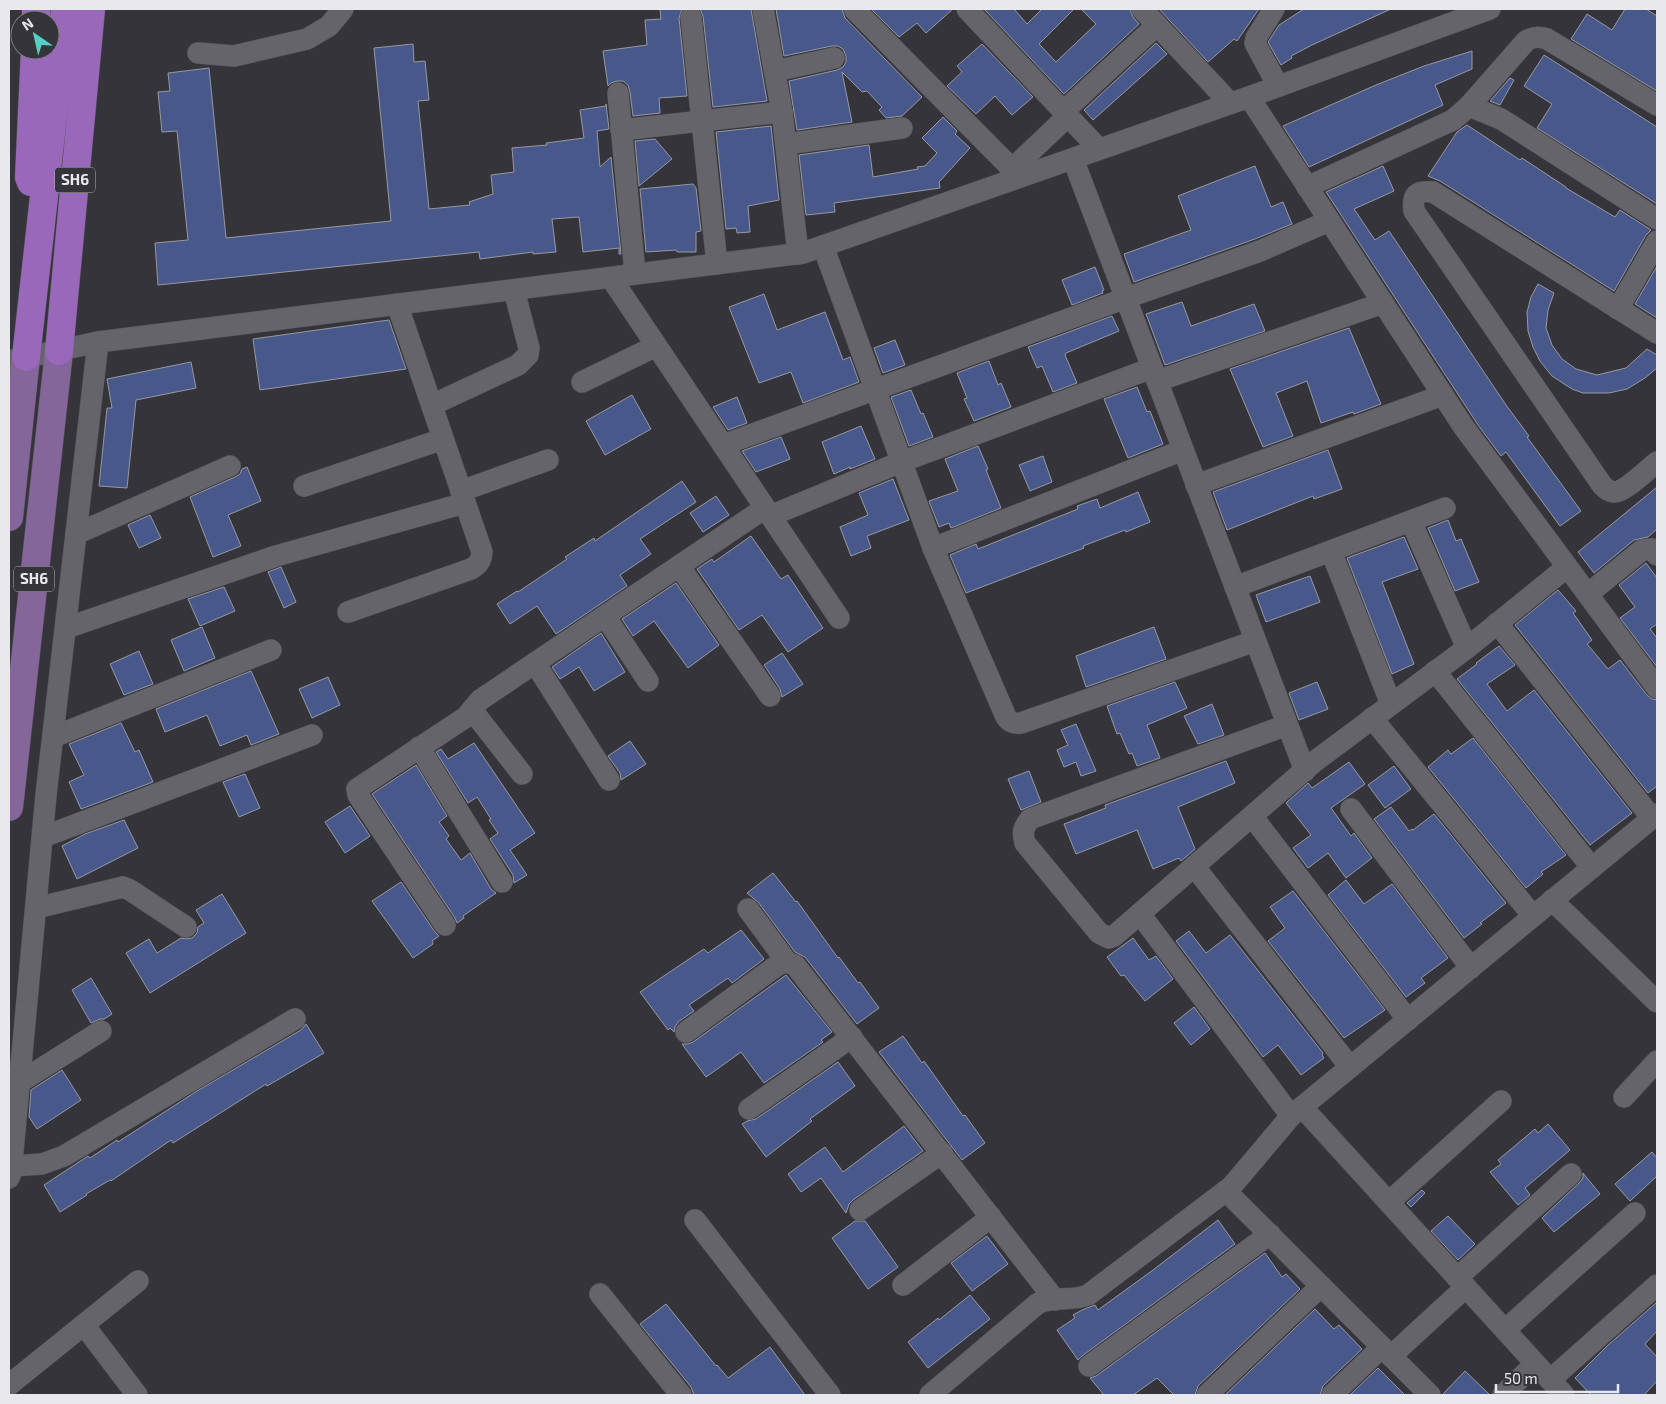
<svg xmlns="http://www.w3.org/2000/svg" width="1666" height="1404" font-family="'Exo 2',sans-serif">
<style>
.building{fill:#48588a;stroke:#9799a1}
.lines{fill:none;stroke-linecap:round;stroke-linejoin:round}
.minor-casing{stroke:#515157;stroke-width:22}
.major-casing{stroke:#515157;stroke-width:29}
.highway-casing{stroke:#515157;stroke-width:29}
.minor{stroke:#65646b;stroke-width:21}
.major{stroke:#85669b;stroke-width:28}
.highway{stroke:#9a68bb;stroke-width:28}
.labels{text-anchor:middle;stroke-width:5;stroke-linejoin:round;paint-order:stroke}
.shield{fill:#35343b;stroke:#b3b3b8;stroke-width:1}
.shield-label{font-size:15px;font-weight:bold;fill:#e9e9ed}
</style>
<rect width="100%" height="100%" fill="#35343b"/>
<g class="building">
<polygon points="660,9 682,9 679,18 687,96 659,98 660,113 633,116 630,92 628,85 623,81 617,81 611,83 608,86 603,51 647,45 645,20 661,19"/>
<polygon points="700,9 751,9 767,101 713,107 703,16"/>
<polygon points="776,9 842,9 845,18 922,97 902,116 886,118 879,110 882,107 867,91 862,92 842,72 852,122 797,130 789,81 837,70 843,67 846,62 846,56 843,49 838,46 832,46 784,56"/>
<polygon points="871,9 953,9 926,33 917,23 899,37"/>
<polygon points="984,9 1014,9 1027,24 1042,9 1074,9 1039,44 1056,62 1096,24 1081,9 1130,9 1133,17 1139,24 1064,94"/>
<polygon points="1159,9 1259,9 1237,41 1234,39 1208,62"/>
<polygon points="1304,9 1391,9 1312,45 1291,56 1292,58 1281,65 1268,42 1279,25"/>
<polygon points="1625,9 1646,9 1657,16 1657,91 1571,39 1587,14 1612,30"/>
<polygon points="1156,43 1167,54 1093,120 1084,110"/>
<polygon points="413,44 414,62 425,61 429,100 418,101 429,209 470,205 469,202 493,194 491,175 514,172 512,148 547,145 546,143 584,138 580,110 606,106 606,104 609,129 597,131 600,167 611,157 621,254 619,254 619,248 583,252 579,217 552,219 556,252 533,254 533,252 480,259 479,252 158,285 155,243 188,240 177,131 162,132 158,92 170,91 168,73 209,68 226,238 391,221 374,48"/>
<polygon points="982,44 1033,97 1012,115 995,96 976,114 947,86 962,72 957,66"/>
<polygon points="1472,51 1472,69 1435,85 1443,105 1309,167 1283,126 1376,85 1424,66"/>
<polygon points="1544,55 1657,127 1657,204 1537,128 1552,104 1524,86"/>
<polygon points="1510,78 1514,80 1500,105 1490,101"/>
<polygon points="943,117 957,131 955,134 970,148 939,182 940,188 834,203 835,212 806,215 799,155 869,145 873,177 918,169 917,167 925,166 937,153 922,138"/>
<polygon points="1467,125 1520,160 1522,158 1566,187 1566,188 1615,217 1620,210 1651,230 1646,235 1614,291 1440,181 1428,176 1457,132"/>
<polygon points="771,126 779,200 748,206 750,232 737,233 736,228 726,229 716,132"/>
<polygon points="655,139 672,159 639,186 635,141"/>
<polygon points="1255,166 1271,207 1283,202 1292,224 1255,239 1134,282 1124,254 1191,230 1178,196"/>
<polygon points="1383,166 1394,191 1354,209 1375,240 1389,231 1506,405 1529,436 1527,437 1581,511 1560,526 1506,452 1501,456 1478,425 1326,192"/>
<polygon points="693,184 696,188 701,231 696,232 696,252 677,252 676,250 646,252 640,189"/>
<polygon points="1657,266 1657,318 1635,304"/>
<polygon points="1095,267 1104,290 1102,291 1103,293 1072,305 1062,280"/>
<polygon points="1538,284 1554,293 1548,310 1546,328 1552,345 1562,359 1576,369 1597,375 1626,368 1647,349 1657,355 1657,368 1645,378 1627,389 1609,393 1583,393 1572,389 1552,376 1540,361 1533,347 1528,331 1527,312 1531,297"/>
<polygon points="764,294 777,330 825,312 843,360 850,357 859,382 803,403 791,372 759,383 729,307"/>
<polygon points="1182,302 1191,326 1254,304 1265,331 1165,365 1146,314"/>
<polygon points="1112,316 1119,331 1066,353 1065,355 1077,383 1053,392 1042,366 1037,368 1028,347"/>
<polygon points="389,320 406,369 260,390 253,339"/>
<polygon points="1349,328 1381,404 1354,414 1353,412 1321,423 1307,381 1276,393 1293,436 1263,447 1230,369"/>
<polygon points="895,340 905,365 883,373 874,348"/>
<polygon points="989,361 998,385 1001,383 1011,407 974,421 964,399 967,398 957,373"/>
<polygon points="191,362 196,388 136,400 127,488 99,486 107,408 112,408 107,379"/>
<polygon points="1137,387 1147,412 1150,411 1163,444 1128,458 1104,399"/>
<polygon points="911,390 921,414 923,413 933,437 909,446 891,397"/>
<polygon points="632,395 651,429 605,455 586,421"/>
<polygon points="737,397 747,423 728,430 713,407"/>
<polygon points="861,426 875,459 850,469 850,467 834,474 822,442"/>
<polygon points="781,437 790,459 756,472 742,451"/>
<polygon points="978,446 988,469 986,470 1001,508 951,528 949,523 939,527 929,501 958,491 945,459"/>
<polygon points="1328,450 1342,489 1314,499 1313,496 1227,530 1213,492"/>
<polygon points="1043,456 1052,482 1030,491 1019,465"/>
<polygon points="247,467 261,501 228,515 241,546 213,557 190,497 235,477 240,474 242,469"/>
<polygon points="893,479 909,520 867,536 871,548 851,556 840,527 868,515 859,493"/>
<polygon points="682,481 696,502 640,539 651,554 620,575 627,586 556,634 537,606 510,624 497,604 517,591 518,592 567,559 565,557 594,538 595,541"/>
<polygon points="1657,487 1657,529 1648,537 1634,540 1594,573 1578,552"/>
<polygon points="1138,492 1150,522 1126,532 1125,530 1083,546 1084,548 966,593 950,555 976,544 978,549 1078,509 1077,506 1097,499 1100,508"/>
<polygon points="716,496 729,515 703,532 690,513"/>
<polygon points="150,515 161,538 139,548 128,525"/>
<polygon points="1448,520 1456,541 1461,539 1479,582 1455,591 1428,528"/>
<polygon points="751,536 781,579 788,575 823,628 788,652 762,615 739,630 697,569 712,559 714,562"/>
<polygon points="1404,537 1418,569 1382,582 1414,664 1392,674 1347,558"/>
<polygon points="1646,563 1657,578 1657,624 1650,629 1657,638 1657,667 1620,618 1635,607 1619,585"/>
<polygon points="281,567 296,602 284,608 268,572"/>
<polygon points="1310,576 1320,602 1266,622 1256,595"/>
<polygon points="676,583 719,645 688,668 654,621 633,636 622,619"/>
<polygon points="224,587 235,611 200,626 188,599"/>
<polygon points="1558,590 1576,611 1573,613 1592,640 1587,644 1608,669 1620,660 1647,695 1652,699 1657,700 1657,786 1648,793 1515,625"/>
<polygon points="202,627 215,658 184,671 171,640"/>
<polygon points="1154,627 1166,659 1086,687 1076,656"/>
<polygon points="601,633 625,672 594,691 579,667 560,679 552,667"/>
<polygon points="1499,646 1515,665 1487,684 1507,711 1534,690 1632,813 1590,845 1457,679 1477,664 1476,663"/>
<polygon points="139,651 153,684 124,695 110,664"/>
<polygon points="782,653 803,684 782,697 780,689 764,665"/>
<polygon points="251,671 279,734 251,745 247,735 220,746 207,715 165,732 156,709"/>
<polygon points="328,677 340,705 312,718 299,689"/>
<polygon points="1175,682 1187,708 1147,725 1160,758 1137,766 1132,753 1129,754 1120,733 1117,734 1107,706"/>
<polygon points="1317,682 1328,709 1299,720 1289,693"/>
<polygon points="1212,704 1224,735 1198,744 1184,716"/>
<polygon points="121,723 135,752 139,750 153,782 81,809 69,782 84,775 69,744"/>
<polygon points="1076,724 1096,771 1081,776 1076,762 1064,767 1057,750 1068,745 1061,730"/>
<polygon points="1473,738 1566,855 1541,872 1543,874 1526,888 1428,767 1448,750 1451,754"/>
<polygon points="630,741 646,764 621,780 620,773 608,756"/>
<polygon points="474,743 535,833 510,850 527,875 514,883 513,875 490,839 498,833 489,820 491,819 477,797 468,803 436,752 441,749 448,759"/>
<polygon points="1226,761 1235,783 1178,807 1195,849 1181,861 1179,858 1153,869 1137,830 1076,854 1064,824 1106,808 1105,805"/>
<polygon points="1349,762 1365,784 1331,808 1351,836 1354,833 1372,858 1346,878 1328,853 1308,868 1293,848 1311,835 1286,803 1308,783 1312,788"/>
<polygon points="416,765 447,816 439,822 449,836 446,839 461,860 470,853 491,889 496,893 463,916 464,918 457,923 455,918 372,794"/>
<polygon points="1394,766 1411,789 1385,808 1368,785"/>
<polygon points="1029,771 1041,802 1021,810 1008,779"/>
<polygon points="245,774 260,808 239,817 223,782"/>
<polygon points="350,806 370,836 345,853 325,822"/>
<polygon points="1391,807 1409,831 1412,829 1413,830 1434,814 1506,903 1480,923 1482,924 1464,938 1374,819"/>
<polygon points="124,820 138,848 77,879 62,846 85,834"/>
<polygon points="773,873 796,902 797,901 838,958 839,957 858,983 860,982 879,1008 857,1024 805,957 795,952 758,902 747,893"/>
<polygon points="1346,880 1364,904 1392,884 1448,958 1421,978 1425,983 1406,997 1328,895"/>
<polygon points="401,882 435,932 439,936 432,941 433,944 413,958 372,901"/>
<polygon points="1293,891 1385,1010 1344,1038 1268,941 1285,928 1270,907"/>
<polygon points="222,894 246,933 150,993 126,953 149,939 157,953 181,938 186,939 192,938 197,933 198,927 204,923 196,910"/>
<polygon points="741,930 764,959 732,983 728,978 689,1005 694,1011 678,1022 675,1027 674,1032 670,1028 668,1030 640,992 704,949 708,953"/>
<polygon points="1189,931 1206,953 1230,935 1323,1053 1322,1055 1324,1058 1301,1075 1278,1045 1263,1057 1176,941"/>
<polygon points="1133,938 1149,960 1156,956 1173,979 1145,1001 1124,975 1121,976 1107,957"/>
<polygon points="786,975 832,1032 821,1040 823,1042 764,1083 741,1052 706,1077 682,1044 688,1044 693,1042"/>
<polygon points="91,978 112,1014 104,1019 100,1019 91,1023 72,990"/>
<polygon points="1194,1007 1210,1029 1191,1045 1174,1023"/>
<polygon points="306,1024 324,1053 267,1086 266,1084 173,1143 171,1140 111,1181 110,1180 86,1194 87,1195 60,1212 44,1185 88,1156 90,1158 117,1140 118,1142 197,1091 301,1030"/>
<polygon points="903,1036 922,1063 924,1061 963,1116 965,1115 985,1143 962,1160 879,1052"/>
<polygon points="838,1062 855,1086 810,1119 812,1121 766,1157 742,1124 747,1121 756,1119"/>
<polygon points="62,1070 81,1100 37,1129 29,1117 31,1090"/>
<polygon points="1548,1124 1570,1150 1525,1188 1530,1195 1518,1205 1490,1172 1501,1164 1498,1160 1535,1129 1538,1133"/>
<polygon points="904,1126 923,1151 853,1200 849,1204 846,1213 821,1178 801,1192 788,1174 825,1147 843,1172"/>
<polygon points="1652,1152 1657,1158 1657,1176 1630,1201 1615,1184"/>
<polygon points="1583,1173 1600,1194 1554,1232 1542,1218 1579,1183 1583,1178"/>
<polygon points="1422,1190 1425,1193 1411,1207 1407,1203"/>
<polygon points="1448,1216 1475,1244 1458,1260 1431,1231"/>
<polygon points="1218,1220 1235,1244 1082,1356 1078,1360 1057,1330 1075,1318 1073,1315 1082,1310 1095,1305 1098,1310 1153,1270"/>
<polygon points="855,1221 865,1221 898,1267 868,1289 832,1238"/>
<polygon points="987,1236 1008,1264 972,1291 951,1263"/>
<polygon points="1265,1253 1282,1277 1286,1274 1300,1289 1198,1386 1195,1395 1174,1395 1157,1378 1133,1395 1104,1395 1090,1378 1096,1376"/>
<polygon points="970,1295 990,1319 928,1368 908,1342 938,1318 939,1320"/>
<polygon points="1657,1302 1657,1331 1645,1344 1657,1357 1657,1381 1644,1395 1591,1395 1575,1378 1607,1346"/>
<polygon points="666,1304 716,1366 717,1365 728,1378 770,1347 805,1395 694,1395 691,1387 640,1324"/>
<polygon points="1315,1309 1334,1329 1339,1325 1362,1349 1323,1386 1320,1395 1225,1395"/>
<polygon points="1378,1368 1405,1395 1350,1395"/>
<polygon points="1465,1371 1490,1395 1442,1395"/>
</g>
<g class="lines">
<g class="minor-casing">
<g id="minor">
<polyline points="763,9 782,112 798,254"/>
<polyline points="854,9 1020,177"/>
<polyline points="967,9 1099,149"/>
<polyline points="1142,9 1230,103"/>
<polyline points="1274,9 1256,38 1255,43 1278,86"/>
<polyline points="691,17 717,264"/>
<polyline points="198,53 234,56 307,39 329,26 343,9"/>
<polyline points="775,71 834,58"/>
<polyline points="618,93 635,274"/>
<polyline points="1249,97 1463,426 1657,688"/>
<polyline points="1469,106 1501,119 1657,219"/>
<polyline points="1064,111 1157,25"/>
<polyline points="621,130 782,112"/>
<polyline points="786,144 902,128"/>
<polyline points="1073,159 1305,771"/>
<polyline points="1012,169 1068,116"/>
<path d="M1307,187L1453,120L1469,106L1526,41C1534,36 1539,37 1547,39L1657,105"/>
<path d="M823,246L933,548L1006,717C1010,723 1014,724 1021,723L1255,641"/>
<polyline points="611,278 839,618"/>
<polyline points="1618,309 1657,241"/>
<path d="M1657,333L1433,192C1416,190 1412,195 1414,211L1602,485C1606,489 1609,492 1615,492C1626,491 1648,469 1657,462"/>
<polyline points="9,361 98,342 803,253 1249,97 1490,9"/>
<polyline points="1157,381 1383,303"/>
<polyline points="582,382 656,346"/>
<polyline points="432,405 518,365 528,355 529,348 514,290"/>
<polyline points="723,445 1126,298 1260,251 1329,221"/>
<polyline points="1196,485 1443,395"/>
<polyline points="304,486 443,439"/>
<polyline points="461,491 548,460"/>
<polyline points="770,516 901,462 1152,368"/>
<polyline points="1411,521 1467,648"/>
<polyline points="76,534 230,466"/>
<polyline points="933,548 1183,450"/>
<polyline points="1331,551 1391,704"/>
<polyline points="679,566 770,696"/>
<polyline points="1235,587 1445,508"/>
<polyline points="1588,594 1642,550 1652,549 1657,555"/>
<path d="M348,612L471,569C479,564 481,561 482,552L397,304"/>
<polyline points="605,616 648,681"/>
<polyline points="1497,623 1652,818"/>
<polyline points="66,628 276,556 465,503"/>
<polyline points="535,663 609,780"/>
<polyline points="1435,671 1592,868"/>
<polyline points="472,710 522,774"/>
<polyline points="1372,718 1533,916"/>
<path d="M1287,725L1030,819C1023,828 1022,832 1025,843L1099,933L1109,938L1114,936L1314,762L1467,648L1567,567"/>
<polyline points="53,737 271,650"/>
<polyline points="419,747 502,882"/>
<polyline points="1351,809 1471,968"/>
<polyline points="1252,816 1408,1020"/>
<polyline points="43,837 312,735"/>
<polyline points="1194,866 1350,1067"/>
<polyline points="1552,900 1657,1002"/>
<polyline points="36,908 123,887 130,890 186,927"/>
<polyline points="748,909 787,962"/>
<polyline points="1140,914 1291,1116"/>
<polyline points="445,925 358,795 357,789 466,717 480,700 765,508"/>
<polyline points="686,1032 779,964 787,962 795,965 1055,1300"/>
<polyline points="20,1082 101,1031"/>
<polyline points="1624,1097 1657,1061"/>
<polyline points="1302,1107 1564,1395"/>
<polyline points="749,1109 852,1037"/>
<polyline points="12,1166 42,1164 64,1156 295,1019"/>
<polyline points="9,1178 11,1173 46,795 98,342"/>
<polyline points="1226,1191 1430,1395"/>
<polyline points="1389,1202 1501,1101"/>
<polyline points="860,1210 942,1153"/>
<polyline points="695,1220 830,1395"/>
<polyline points="1457,1278 1571,1174"/>
<polyline points="903,1285 991,1217"/>
<polyline points="600,1294 681,1395"/>
<polyline points="84,1325 137,1395"/>
<polyline points="1505,1330 1635,1213"/>
<polyline points="1391,1356 1466,1287"/>
<polyline points="1089,1366 1270,1234"/>
<polyline points="1550,1380 1657,1285"/>
<polyline points="9,1385 138,1281"/>
<path d="M930,1395L1037,1304C1052,1295 1072,1302 1088,1295L1231,1187L1291,1116L1657,814"/>
<polyline points="1207,1395 1321,1286"/>
<polyline points="1332,1395 1382,1347"/>
<polyline points="1503,1395 1535,1364"/>
</g>
</g>
<g class="major-casing">
<g id="major">
<polyline points="9,517 26,357"/>
<polyline points="9,807 59,351"/>
</g>
</g>
<g class="highway-casing">
<g id="highway">
<polyline points="36,20 36,9"/>
<polyline points="31,182 29,177 35,50"/>
<polyline points="59,351 91,9"/>
<polyline points="26,357 65,9"/>
</g>
</g>
<use href="#minor" class="minor"/>
<use href="#major" class="major"/>
<use href="#highway" class="highway"/>
</g>
<g class="labels">
<g class="shield">
<rect x="55" y="167.5" width="40" height="25" rx="4"/>
<rect x="14" y="566.5" width="40" height="25" rx="4"/>
</g>
<g class="shield-label">
<text x="75" y="185">SH6</text>
<text x="34" y="584">SH6</text>
</g>
</g>
<rect width="1666" height="1404" fill="none" stroke="#e9e9ed" stroke-width="20"/>
<g transform="translate(35 35) rotate(326)"><circle r="24" fill="#35343b" stroke="#7d7c82"/>
<path d="M0-4L9 19L0 12L-9 19Z" fill="#55cec4"/>
<text y="-8" font-size="14" font-weight="bold" text-anchor="middle" fill="#e9e9ed">N</text>
</g>
<path d="M1496 1384v8h122v-8" fill="none" stroke="#e9e9ed" stroke-width="2.5"/>
<text x="1504" y="1384" font-size="15" fill="#e9e9ed" stroke="#35343b" stroke-width="4" paint-order="stroke">50 m</text>
</svg>
